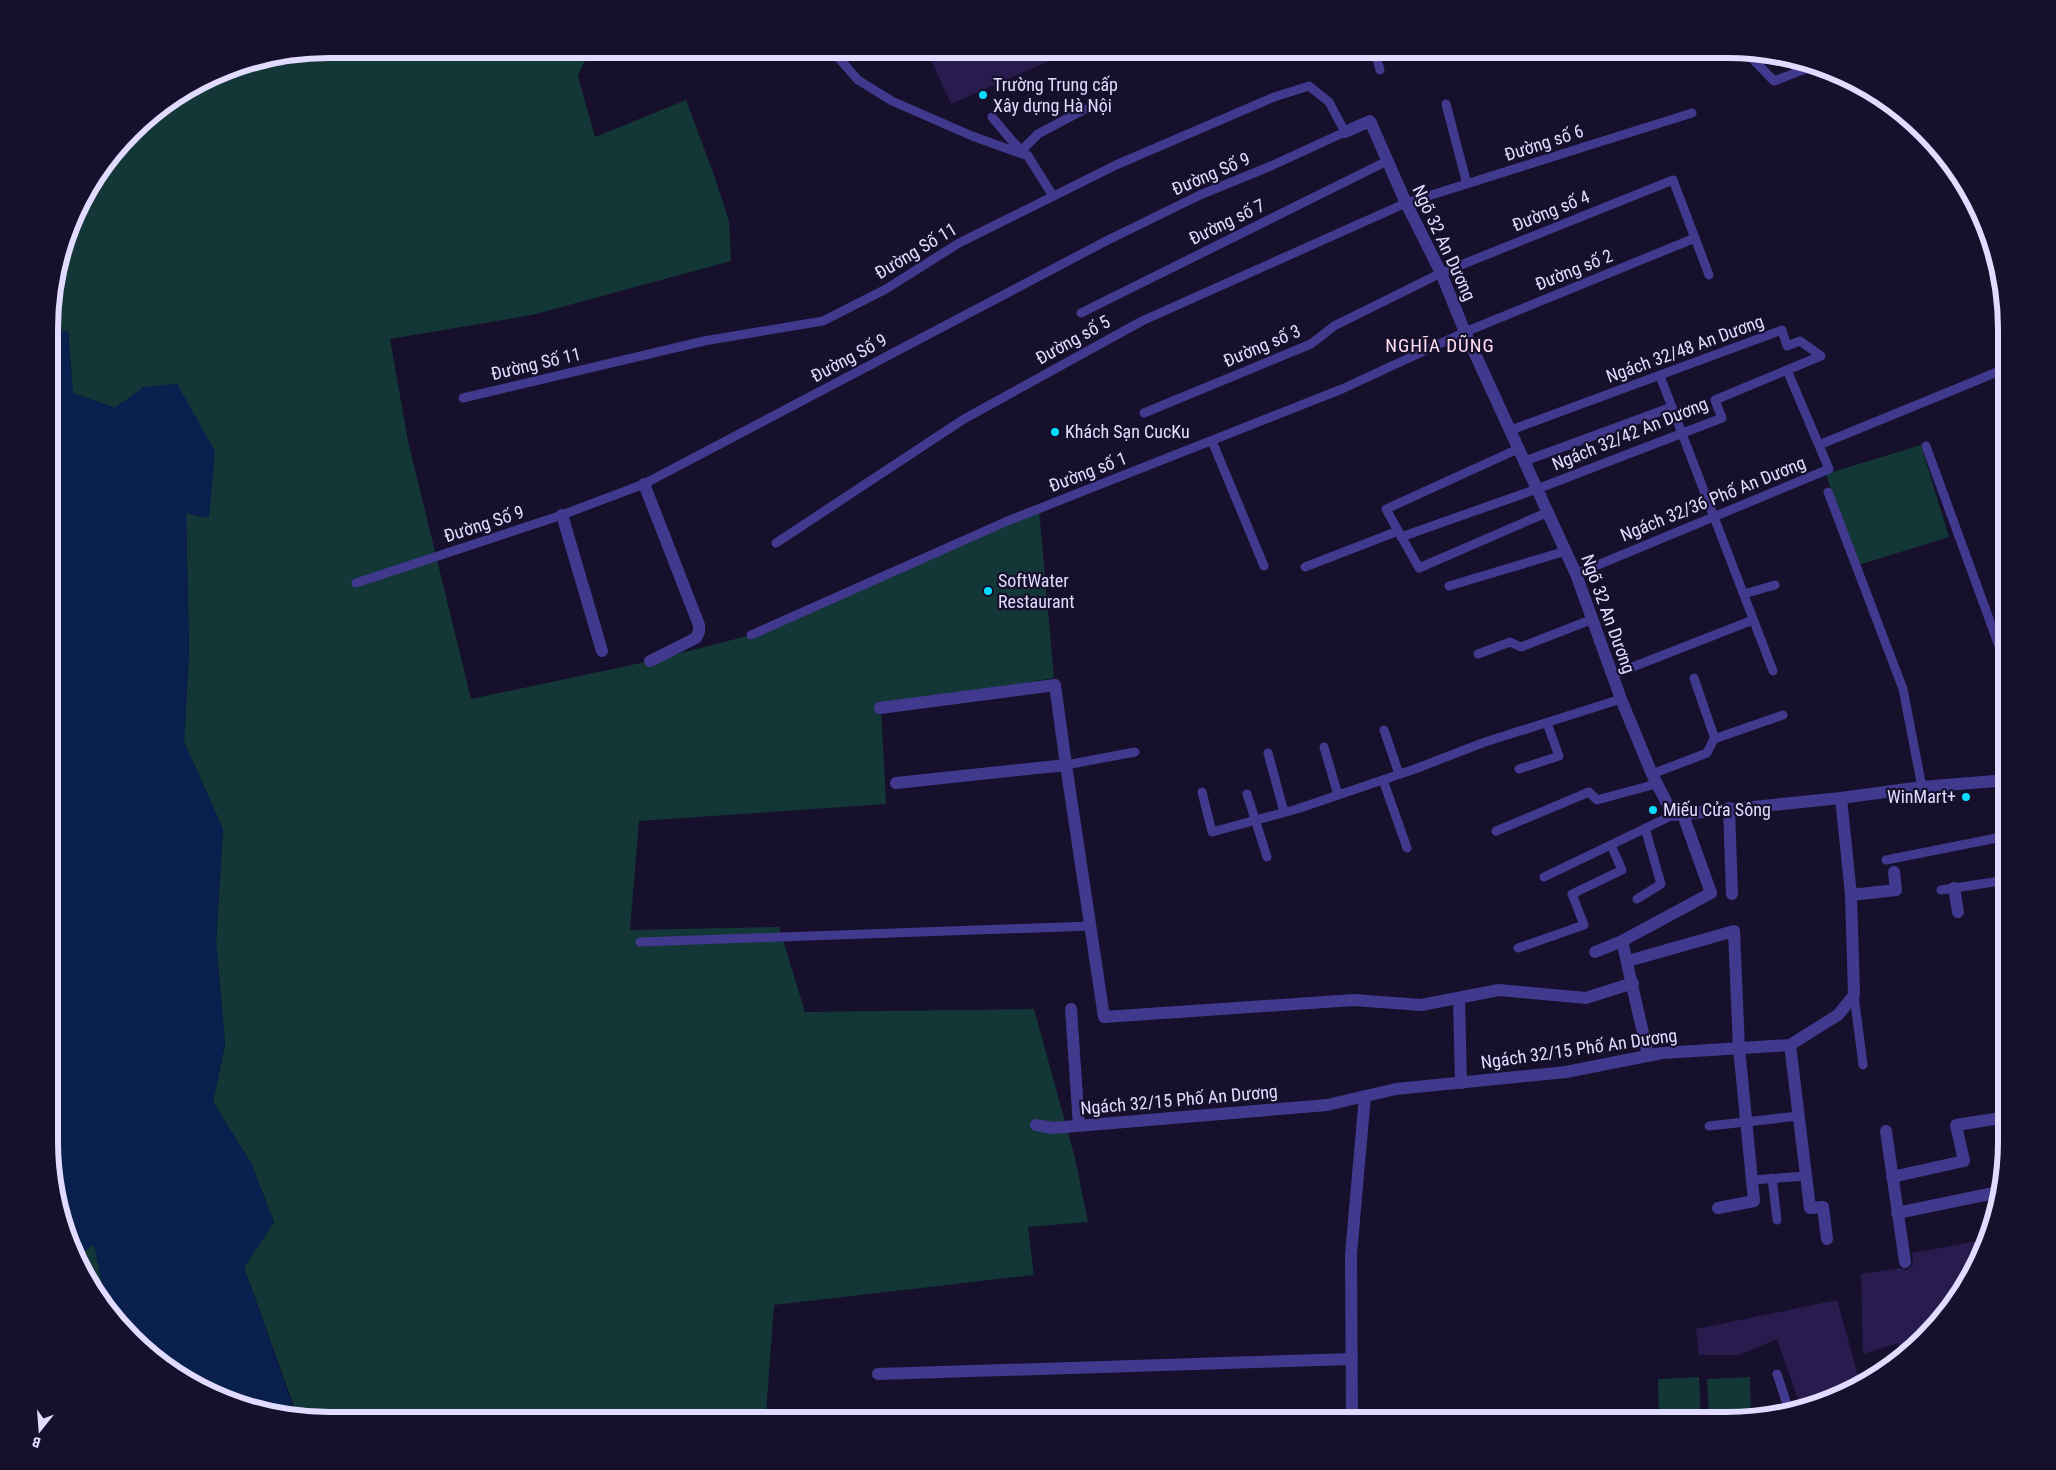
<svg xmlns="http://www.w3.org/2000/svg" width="2056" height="1470" font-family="'Roboto Condensed',sans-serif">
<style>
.green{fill:#133637}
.water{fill:#091f4d}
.building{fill:#281b4e}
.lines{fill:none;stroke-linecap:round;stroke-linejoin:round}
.service{stroke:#40398d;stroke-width:9}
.minor{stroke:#40398d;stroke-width:12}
.poi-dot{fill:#07dcff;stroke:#16102c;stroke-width:2}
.labels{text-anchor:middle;stroke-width:4.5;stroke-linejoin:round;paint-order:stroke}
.poi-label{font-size:18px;fill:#e1dbff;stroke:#16102c;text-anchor:start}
.street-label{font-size:18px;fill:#e1dbff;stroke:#16102c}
.neighbourhood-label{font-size:19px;letter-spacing:1px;fill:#ffddf1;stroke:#16102c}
.rim{fill:none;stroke:#e1dbff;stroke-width:6}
</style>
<rect width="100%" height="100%" fill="#16102c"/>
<g class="green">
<polygon points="329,49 590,49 578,76 595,137 686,100 715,178 729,221 731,261 532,315 390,339 408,441 471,699 650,661 751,635 1039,509 1054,678 881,708 886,804 639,821 630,930 779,927 805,1012 1034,1009 1075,1158 1088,1222 1028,1227 1034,1275 774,1305 766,1414 1046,1415 1045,1421 311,1421 299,1418 297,1415 244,1267 274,1222 251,1163 213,1102 225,1044 216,942 223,829 184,742 189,652 186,513 208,518 144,387 115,408 73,393 68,331 51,331 51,292 78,205 144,118 222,70"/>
<polygon points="1921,445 1949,537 1855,566 1826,474"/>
<polygon points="94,1244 106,1303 86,1281 78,1257"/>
<polygon points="1699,1377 1701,1421 1659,1421 1658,1379"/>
<polygon points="1750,1377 1751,1418 1709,1421 1707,1379"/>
</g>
<polygon class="water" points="51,331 68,331 73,393 115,408 144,387 177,384 215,451 209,518 186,513 189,652 184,742 223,829 216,942 225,1044 213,1102 251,1163 274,1222 244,1267 296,1415 299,1418 222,1400 168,1369 166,1362 152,1356 106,1303 94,1244 78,1257 51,1178"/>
<g class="building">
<polygon points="961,49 1076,49 951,104 932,62"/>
<polygon points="1988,1239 1986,1248 1949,1312 1912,1352 1903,1358 1898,1343 1863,1354 1861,1274 1900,1268 1907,1270 1913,1265 1912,1253"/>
<polygon points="1837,1300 1861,1386 1851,1392 1802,1411 1777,1339 1740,1355 1699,1355 1696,1329"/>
</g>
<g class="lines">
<g class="service">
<polyline points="831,49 858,80 892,101 972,136 1028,156"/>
<polyline points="1374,49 1380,70"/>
<polyline points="1743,49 1774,81 1818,64"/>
<polyline points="1446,104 1467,184"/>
<polyline points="992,117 1013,142 1028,156 1053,196"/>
<polyline points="1022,150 1038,134 1085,109"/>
<polyline points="1081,313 1387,161"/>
<polyline points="1660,376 1773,671"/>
<polyline points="1144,413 1311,344 1334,326 1441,273 1673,180 1709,275"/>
<polyline points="1511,430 1782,330 1787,346 1800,341 1821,356 1787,370"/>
<polyline points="1212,441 1264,566"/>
<polyline points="1819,445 2007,368"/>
<polyline points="1926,446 2007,668"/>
<polyline points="1520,448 1386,509 1419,568 1548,512"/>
<polyline points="1525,461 1672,407"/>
<polyline points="1828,492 1903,689 1922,787"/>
<polyline points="1401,537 1537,489 1722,418 1715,400 1787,370 1829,469 1576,574"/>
<polyline points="776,543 964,419 1142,321 1406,203 1692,113"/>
<polyline points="1305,567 1398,531"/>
<polyline points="356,583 562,515 644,484 1108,240 1200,195 1271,166 1345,132 1329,102 1309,86 1274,97 1116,165 959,243 886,289 823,321 704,341 463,398"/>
<polyline points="1449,586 1566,551"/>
<polyline points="1744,594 1775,585"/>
<polyline points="751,635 1005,522 1342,389 1465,332 1695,238"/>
<polyline points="1478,654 1510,642 1521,647 1593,619"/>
<polyline points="1612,675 1753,620"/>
<polyline points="1694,678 1715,739"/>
<polyline points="1384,730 1399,774"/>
<polyline points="1324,747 1338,795"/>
<polyline points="1268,753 1284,812"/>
<polyline points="1066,765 1135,752"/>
<polyline points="1519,769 1559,756 1547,723"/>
<polyline points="1652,774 1707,753 1714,739 1783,715"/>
<polyline points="1383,780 1407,848"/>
<polyline points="1202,792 1212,832 1297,809 1415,769 1485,742 1621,699"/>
<polyline points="1247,794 1267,857"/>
<polyline points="1496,831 1589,792 1597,800 1656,784"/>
<polyline points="1886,860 2007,836"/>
<polyline points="1544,877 1673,815"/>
<polyline points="1941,890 2007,880"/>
<polyline points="1637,899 1661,884 1645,828"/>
<polyline points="640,942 1090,926"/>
<polyline points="1518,948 1584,925 1572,894 1622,870 1611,845"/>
<polyline points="1854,995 1863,1065"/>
<polyline points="1709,1126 1799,1116"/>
<polyline points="1772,1178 1777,1220"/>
<polyline points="1752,1180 1806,1176"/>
<polyline points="1777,1374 1790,1413"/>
</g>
<g class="minor">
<polyline points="1345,132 1370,121 1406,203 1441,273 1465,332 1576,574 1621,699 1652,774 1673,815 1841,798 1922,787 2007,780"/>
<polyline points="644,484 699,625 699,632 696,638 650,661"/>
<polyline points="562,515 602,651"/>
<polyline points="880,708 1055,685 1066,765"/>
<polyline points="896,783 1066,765 1104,1017 1354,1000 1421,1005 1499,990 1586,998 1633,983"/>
<polyline points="1729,808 1732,894"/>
<polyline points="1954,888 1958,912"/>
<polyline points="1851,895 1896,890 1894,872"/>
<polyline points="1622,941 1648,1055"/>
<polyline points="1595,952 1622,941 1711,893 1682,812"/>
<polyline points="1628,961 1734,931 1739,1048 1754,1201 1718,1208"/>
<polyline points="1459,998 1461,1083"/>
<polyline points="1071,1009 1079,1126"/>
<polyline points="1790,1045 1810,1208 1823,1207 1827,1239"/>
<polyline points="1036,1125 1053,1128 1327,1105 1396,1089 1566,1072 1662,1053 1790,1045 1838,1015 1854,995 1851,895 1841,798"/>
<polyline points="1886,1131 1905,1262"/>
<polyline points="1892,1177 1964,1161 1956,1125 2007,1117"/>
<polyline points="1897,1213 1999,1192"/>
<polyline points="878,1374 1352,1359"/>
<polyline points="1245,1421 1352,1416"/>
<polyline points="1352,1421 1351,1254 1365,1096"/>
<polyline points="1607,1421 1612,1421"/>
</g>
</g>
<g class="poi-dot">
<circle cx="983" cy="95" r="5"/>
<circle cx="1055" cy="432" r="5"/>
<circle cx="988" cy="591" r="5"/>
<circle cx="1966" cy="797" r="5"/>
<circle cx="1653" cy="810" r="5"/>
</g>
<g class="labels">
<g class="poi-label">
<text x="993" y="91">Trường Trung cấp<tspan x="993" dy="21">Xây dựng Hà Nội</tspan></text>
<text x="1065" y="438">Khách Sạn CucKu</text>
<text x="998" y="587">SoftWater<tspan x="998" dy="21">Restaurant</tspan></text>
<text x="1956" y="803" text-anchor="end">WinMart+</text>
<text x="1663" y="816">Miếu Cửa Sông</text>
</g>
<g class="street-label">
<text transform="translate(1544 143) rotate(-18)" y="6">Đường số 6</text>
<text transform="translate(1211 174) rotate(-23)" y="6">Đường Số 9</text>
<text transform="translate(1551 211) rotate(-22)" y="6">Đường số 4</text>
<text transform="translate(1227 222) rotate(-26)" y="6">Đường số 7</text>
<text transform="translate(1444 243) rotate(65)" y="6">Ngõ 32 An Dương</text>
<text transform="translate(916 251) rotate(-31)" y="6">Đường Số 11</text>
<text transform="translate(1574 270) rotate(-22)" y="6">Đường số 2</text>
<text transform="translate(1073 340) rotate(-29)" y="6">Đường số 5</text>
<text transform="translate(1262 346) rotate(-23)" y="6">Đường số 3</text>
<text transform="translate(1685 349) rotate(-20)" y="6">Ngách 32/48 An Dương</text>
<text transform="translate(849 358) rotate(-28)" y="6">Đường Số 9</text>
<text transform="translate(536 364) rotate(-13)" y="6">Đường Số 11</text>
<text transform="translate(1630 434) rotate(-22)" y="6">Ngách 32/42 An Dương</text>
<text transform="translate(1088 472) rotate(-21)" y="6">Đường số 1</text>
<text transform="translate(1713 499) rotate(-22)" y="6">Ngách 32/36 Phố An Dương</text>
<text transform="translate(484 524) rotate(-18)" y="6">Đường Số 9</text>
<text transform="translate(1608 614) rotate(70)" y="6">Ngõ 32 An Dương</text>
<text transform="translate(1579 1049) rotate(-8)" y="6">Ngách 32/15 Phố An Dương</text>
<text transform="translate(1179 1100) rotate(-5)" y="6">Ngách 32/15 Phố An Dương</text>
</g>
<g class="neighbourhood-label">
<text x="1440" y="352">NGHĨA DŨNG</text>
</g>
</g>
<path d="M0 0H2056V1470H0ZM329 58H1727A271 271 0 0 1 1998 329V1141A271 271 0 0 1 1727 1412H329A271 271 0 0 1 58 1141V329A271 271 0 0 1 329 58Z" fill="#16102c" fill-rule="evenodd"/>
<path class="rim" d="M329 58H1727A271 271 0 0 1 1998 329V1141A271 271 0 0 1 1727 1412H329A271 271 0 0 1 58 1141V329A271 271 0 0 1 329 58Z"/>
<g transform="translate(40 1430) rotate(197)" stroke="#16102c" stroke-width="4" paint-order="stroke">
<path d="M0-4L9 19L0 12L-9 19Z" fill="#e1dbff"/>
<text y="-8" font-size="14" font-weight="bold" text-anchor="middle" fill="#e1dbff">B</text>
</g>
</svg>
